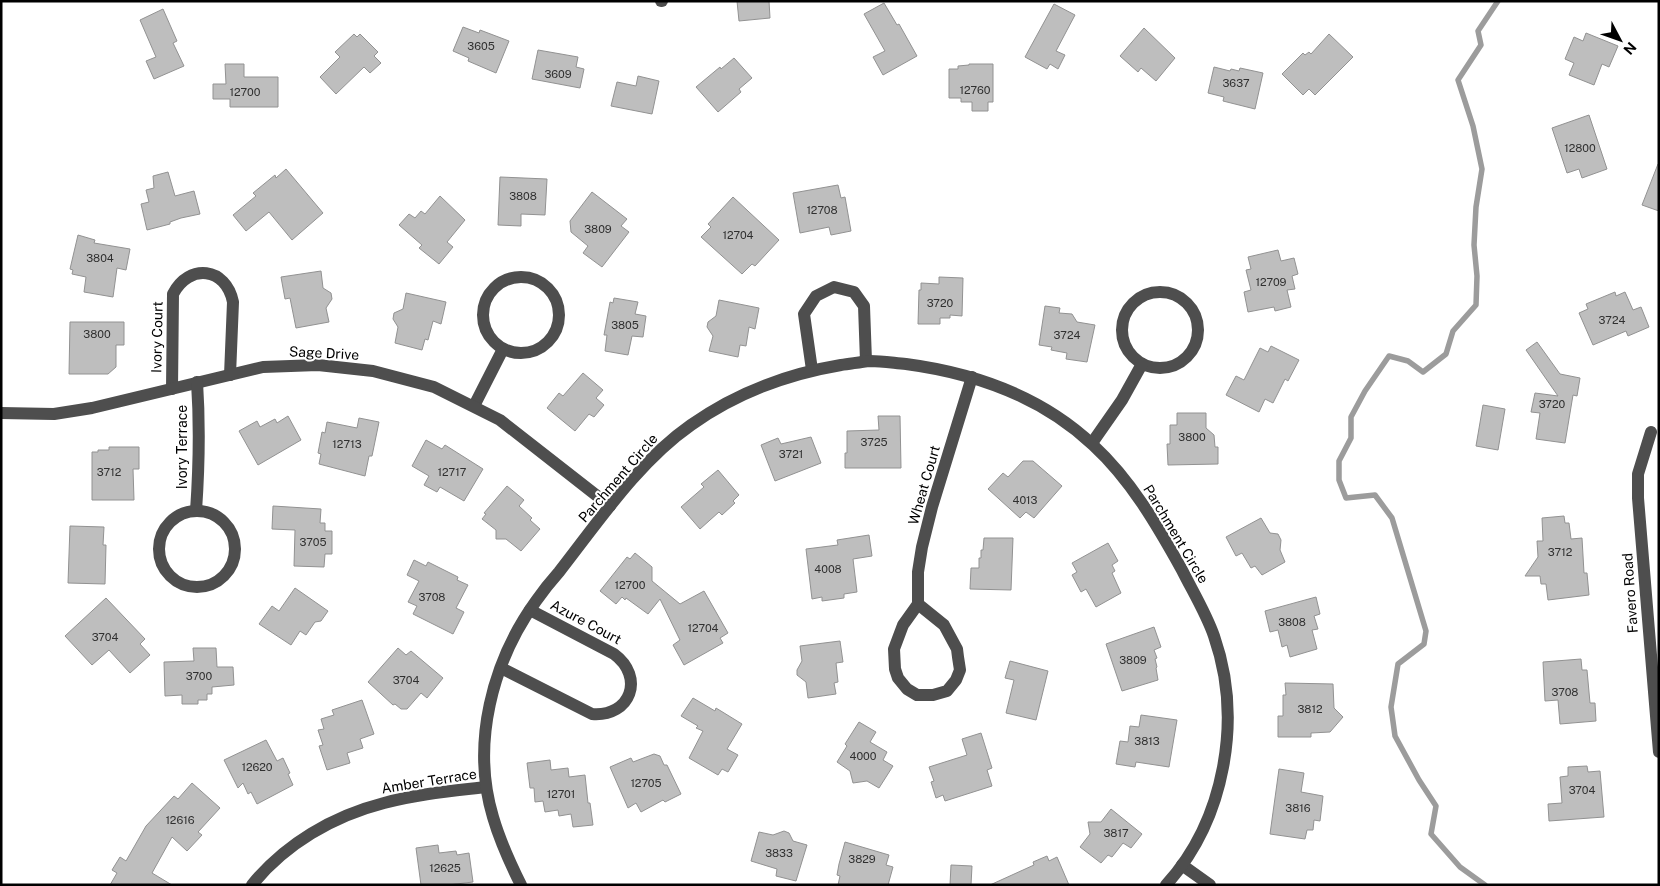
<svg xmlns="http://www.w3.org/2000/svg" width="1660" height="886" font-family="'Public Sans',sans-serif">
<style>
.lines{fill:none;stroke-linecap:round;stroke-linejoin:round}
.stream{stroke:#9c9c9c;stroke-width:5.5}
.building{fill:#bebebe;stroke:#929292}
.minor{stroke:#4e4e4e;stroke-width:12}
.labels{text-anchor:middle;stroke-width:4;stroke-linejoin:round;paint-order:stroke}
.number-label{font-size:11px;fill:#303030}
.street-label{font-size:14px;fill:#000;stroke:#fff}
</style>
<rect width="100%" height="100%" fill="#fff"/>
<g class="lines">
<polyline class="stream" points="1485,885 1460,867 1431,834 1436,806 1419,780 1395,736 1391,707 1398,664 1424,644 1426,631 1392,518 1375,495 1346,498 1339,480 1339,461 1351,438 1351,417 1365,391 1389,356 1408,361 1423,372 1446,354 1453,331 1476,305 1477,276 1474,245 1476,207 1482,169 1473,126 1458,80 1481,45 1478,31 1498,1"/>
</g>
<g class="building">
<polygon points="737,1 769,1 770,18 739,21"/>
<polygon points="884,3 897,25 899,24 917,56 883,75 873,57 885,51 864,14"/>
<polygon points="1054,4 1075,15 1056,51 1065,55 1058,69 1050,64 1047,69 1025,57"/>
<polygon points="163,9 177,41 173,43 184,66 154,79 146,61 156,57 140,20"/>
<polygon points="463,27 479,33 480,30 509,41 496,73 468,61 469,58 453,51"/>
<polygon points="1144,28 1175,58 1156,81 1141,68 1138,72 1120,56"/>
<polygon points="1586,33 1618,46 1609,67 1602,64 1594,85 1569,75 1574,63 1565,59 1574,37 1583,41"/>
<polygon points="354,34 357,37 360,34 378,52 374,56 381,63 370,73 364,67 336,94 320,77 340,57 335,52"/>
<polygon points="1329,34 1353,57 1315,95 1309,89 1303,95 1282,74 1303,53 1305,55 1309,52 1311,54"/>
<polygon points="538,50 578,57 576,67 584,69 580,88 532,79"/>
<polygon points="734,58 752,78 739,89 741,92 718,112 696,87 720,67 721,69"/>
<polygon points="225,64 244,64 244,77 278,77 278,107 230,107 230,99 213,99 213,84 226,84"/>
<polygon points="969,64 993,64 993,102 988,102 988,111 972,111 972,102 961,102 961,98 949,98 949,69 958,69 958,66 969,65"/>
<polygon points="1214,67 1230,71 1231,69 1239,71 1240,68 1263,73 1255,109 1223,101 1224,97 1208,93"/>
<polygon points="638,76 659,81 652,114 611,106 617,82 636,86"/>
<polygon points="1589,115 1607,169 1582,178 1579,169 1567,173 1552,128"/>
<polygon points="1658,164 1659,164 1659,211 1642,205"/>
<polygon points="286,169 323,213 292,240 269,212 246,231 233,215 256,196 253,193 275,175 276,178"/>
<polygon points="168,172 175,196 194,191 200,214 181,218 170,222 170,224 147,230 141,204 149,202 146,190 154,188 153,176"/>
<polygon points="500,177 547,179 545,215 521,214 521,226 498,225"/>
<polygon points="838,185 841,198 845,197 851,231 831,235 829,227 800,233 793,193"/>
<polygon points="592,192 627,219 621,226 629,232 602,267 583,253 588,246 571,232 570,221"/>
<polygon points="440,196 465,220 447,242 453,247 439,264 419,248 422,245 399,225 409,214 415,218 421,211 425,214"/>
<polygon points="733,197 779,240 755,266 752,264 742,274 701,237 711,227 708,224"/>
<polygon points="78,235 95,240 94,243 130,249 126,270 117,268 113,297 84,292 86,277 72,274 73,270 70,269"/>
<polygon points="1278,250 1281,261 1294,258 1298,274 1292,276 1295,289 1287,290 1291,307 1275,311 1274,307 1248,312 1244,292 1251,290 1246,270 1251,269 1248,257"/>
<polygon points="321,271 323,288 331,293 332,299 326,308 329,322 296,328 290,298 285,299 281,277"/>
<polygon points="939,277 963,278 962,316 950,315 950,318 940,318 940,324 918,324 919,290 921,290 921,283 939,284"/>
<polygon points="1615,292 1616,296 1625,292 1633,310 1641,307 1649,327 1628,336 1626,331 1593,345 1579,313 1588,309 1586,304"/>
<polygon points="406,293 446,302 441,324 433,321 428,340 425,339 422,350 395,343 398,327 393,319 394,313 403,309"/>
<polygon points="614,298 638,302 635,314 646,316 643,337 632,336 628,355 605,351 607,335 604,335 610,302 613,303"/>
<polygon points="719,300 759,308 755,329 749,327 746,346 740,345 738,357 709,351 713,336 707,327 708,322 716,316"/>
<polygon points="1045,306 1060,308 1059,313 1072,314 1077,322 1095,325 1087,362 1066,359 1067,353 1051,350 1052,347 1039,345"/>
<polygon points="70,322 124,322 124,345 116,345 116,367 108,374 69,374"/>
<polygon points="1537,342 1560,374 1580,378 1577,396 1573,395 1565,443 1536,439 1540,413 1531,412 1535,393 1558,396 1526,350"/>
<polygon points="1271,346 1299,360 1288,381 1285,379 1273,403 1265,399 1259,412 1226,395 1236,376 1244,380 1260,348 1268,352"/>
<polygon points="583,373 603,390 596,398 604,405 594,417 589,414 575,431 547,408 559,393 563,396"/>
<polygon points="1483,405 1505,409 1498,450 1476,446"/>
<polygon points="1177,413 1206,413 1206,428 1214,435 1215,447 1218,447 1218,464 1168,465 1167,444 1170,444 1170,425 1177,425"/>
<polygon points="288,416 301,440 258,465 239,431 257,421 260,427 275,419 277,423"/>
<polygon points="878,416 900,416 901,468 845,468 845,453 847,453 847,431 879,430"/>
<polygon points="359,418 379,422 372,456 369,456 365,476 319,464 321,454 318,453 322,432 325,433 327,422 357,428"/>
<polygon points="811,437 821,463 775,481 761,445 778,438 781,444"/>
<polygon points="426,440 442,449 445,445 483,469 464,501 440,487 437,492 424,485 429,476 412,466"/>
<polygon points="109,447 139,447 139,469 133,469 134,500 92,500 92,452 98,452 98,450 109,450"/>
<polygon points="1023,461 1033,461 1062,486 1034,518 1026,512 1020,518 988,489 1003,473 1008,477"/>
<polygon points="718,470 739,495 733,501 735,503 722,515 719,512 700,529 681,507 704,487 701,484"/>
<polygon points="507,486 524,500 519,506 532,518 530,520 540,529 521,551 506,539 496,539 496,530 482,519 486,514 484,513"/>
<polygon points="273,506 321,509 320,523 325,523 325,531 332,531 332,554 325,554 324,567 294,566 295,530 272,529"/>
<polygon points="1564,516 1565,523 1569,523 1571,539 1582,538 1584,573 1587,573 1589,595 1548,600 1546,584 1541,584 1540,576 1525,576 1538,557 1537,541 1543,541 1542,518"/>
<polygon points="1261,518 1270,533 1278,534 1281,540 1280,550 1285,562 1262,575 1255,566 1251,568 1242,553 1236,556 1226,537"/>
<polygon points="70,526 104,527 103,545 106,545 105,584 68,583"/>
<polygon points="869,535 872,556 853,559 857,592 844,594 844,598 822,601 822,597 812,599 806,549 838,545 837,540"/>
<polygon points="984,538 1013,538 1011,590 970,589 971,568 979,568 979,558 981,558 981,550 983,550"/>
<polygon points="1108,543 1118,561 1112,565 1115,571 1112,573 1121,593 1096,607 1086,589 1081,592 1072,575 1077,572 1072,563"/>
<polygon points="635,553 652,567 652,581 680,604 704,591 728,633 720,638 723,643 684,665 673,645 680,640 660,599 648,614 626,598 625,600 622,597 616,604 600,591 627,557 630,559"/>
<polygon points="414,560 426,566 428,562 458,577 457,580 468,585 456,608 464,612 453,634 413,614 417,606 408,602 419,581 407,575"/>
<polygon points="295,588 328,611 321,621 315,622 306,635 300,631 291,645 259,624 272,606 279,611"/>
<polygon points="1316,597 1320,614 1314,616 1318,629 1312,630 1317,649 1290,657 1287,645 1282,647 1278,630 1270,632 1265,611"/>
<polygon points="106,598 145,639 140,644 150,655 130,673 109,650 92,665 65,636"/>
<polygon points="1154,627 1161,647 1154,650 1157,658 1155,659 1157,667 1156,668 1158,680 1122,691 1106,644"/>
<polygon points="840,641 843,662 836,663 838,682 834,683 836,694 808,698 806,682 797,675 797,670 802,661 800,646"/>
<polygon points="193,648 216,648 217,667 233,667 234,685 212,687 212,694 207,694 207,700 198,700 198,704 182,704 182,695 165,696 164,662 194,661"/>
<polygon points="398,648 406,655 411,651 443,678 427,698 421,693 407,709 401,709 395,704 393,705 368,682"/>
<polygon points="1581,659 1582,670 1587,670 1590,703 1595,703 1596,721 1560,724 1558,700 1545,701 1543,662"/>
<polygon points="1010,661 1048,671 1036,720 1006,713 1014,680 1005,678"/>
<polygon points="1285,683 1333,684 1334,708 1343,717 1330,732 1311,733 1311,737 1278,737 1278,716 1283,716 1283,695 1286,695"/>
<polygon points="693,698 715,711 716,708 742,724 727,749 738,755 728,772 722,769 718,775 689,758 703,731 696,728 698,726 681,716"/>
<polygon points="362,700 374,734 360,739 363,748 347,753 350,763 327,770 319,746 323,745 318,730 324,729 321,719 334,715 332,710"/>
<polygon points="1141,715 1177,720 1169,767 1136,762 1135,767 1116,764 1120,741 1128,742 1130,726 1139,727"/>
<polygon points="859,722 876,732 870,742 887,752 883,760 893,766 879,788 867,781 853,783 850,771 837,762 847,746 845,744"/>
<polygon points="981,733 992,768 987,770 992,786 945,801 943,795 936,798 931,782 934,781 929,767 967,755 962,739"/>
<polygon points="266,740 277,761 283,758 290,773 288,774 293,785 257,804 251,792 248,794 243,783 238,788 224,760"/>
<polygon points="654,754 660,756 664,765 667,765 681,794 665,802 663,800 641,812 636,803 628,808 610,767 631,758 633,762"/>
<polygon points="550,760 551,770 568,768 569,777 585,775 588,803 590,803 593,825 573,827 571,814 559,816 558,810 545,812 543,801 535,802 534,788 530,788 527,763"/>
<polygon points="1587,766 1588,772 1600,771 1604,817 1549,821 1548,804 1562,803 1560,777 1568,776 1568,767"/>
<polygon points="1279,769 1304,773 1301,792 1323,796 1320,821 1314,820 1313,830 1307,830 1305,839 1270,834"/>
<polygon points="192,783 220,808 198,832 202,835 187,851 172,837 152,873 172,885 110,885 117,873 112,870 120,857 126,861 146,826 174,796 178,799"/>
<polygon points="1111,809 1142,834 1131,848 1123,843 1112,857 1108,855 1101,863 1080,847 1090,834 1088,822 1101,822"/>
<polygon points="784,831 789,833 793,841 807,845 796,881 776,876 777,869 751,861 759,832 773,835"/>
<polygon points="845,842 889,855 886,865 893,867 888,885 838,885 840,876 837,875 839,864"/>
<polygon points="438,845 439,853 456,851 457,855 469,853 473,882 448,885 421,885 416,848"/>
<polygon points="1047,856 1049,861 1057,857 1069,885 990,885 1034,865 1033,862"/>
<polygon points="951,865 972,866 971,885 950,885"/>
</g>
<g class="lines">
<g class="minor">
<polyline points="661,1 662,1"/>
<circle cx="521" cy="315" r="38"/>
<circle cx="1160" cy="330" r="38"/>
<polyline points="812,370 804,314 816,296 834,287 854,292 864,306 866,361"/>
<path d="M172,389L173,294C189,263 226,267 233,302L230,375"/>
<polyline points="474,406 503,349"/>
<polyline points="1,413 54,414 92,408 263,367 318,365 373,371 434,387 500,420 610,506"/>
<polyline points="1651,432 1638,474 1638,498 1659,752"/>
<polyline points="1092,443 1122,400 1142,364"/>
<circle cx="197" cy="549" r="38"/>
<path d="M196,511C199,468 200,426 197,382"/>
<polyline points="918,604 944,625 957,649 958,657 960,670 956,680 947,691 933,695 917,695 907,689 898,678 895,669 894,649 903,625 918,604 918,572 922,547 932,507 972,377"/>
<path d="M501,668L592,714C631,717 645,677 614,654L530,610"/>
<polyline points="1182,865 1210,885"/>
<path d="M252,885C285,844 333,816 384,803C417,794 452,791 486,787"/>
<path d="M521,885C510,863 500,841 493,817C471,744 492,662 536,601C543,591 551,581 559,572C599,521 638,462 691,425C736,393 787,374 841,365C850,364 860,362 870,361C882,361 894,363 906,364C974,373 1042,397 1093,445C1131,480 1157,525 1182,570C1193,592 1206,613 1214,636C1243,719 1225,820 1166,885"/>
</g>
</g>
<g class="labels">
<g class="number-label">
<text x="481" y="50">3605</text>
<text x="558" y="78">3609</text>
<text x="1236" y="87">3637</text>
<text x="975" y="94">12760</text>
<text x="245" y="96">12700</text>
<text x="1580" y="152">12800</text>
<text x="523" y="200">3808</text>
<text x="822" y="214">12708</text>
<text x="598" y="233">3809</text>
<text x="738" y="239">12704</text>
<text x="100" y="262">3804</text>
<text x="1271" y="286">12709</text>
<text x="940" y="307">3720</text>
<text x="1612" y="324">3724</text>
<text x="625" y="329">3805</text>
<text x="97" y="338">3800</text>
<text x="1067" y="339">3724</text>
<text x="1552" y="408">3720</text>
<text x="1192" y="441">3800</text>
<text x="874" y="446">3725</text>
<text x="347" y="448">12713</text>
<text x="791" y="458">3721</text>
<text x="109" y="476">3712</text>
<text x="452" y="476">12717</text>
<text x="1025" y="504">4013</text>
<text x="313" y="546">3705</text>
<text x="1560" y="556">3712</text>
<text x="828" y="573">4008</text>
<text x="630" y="589">12700</text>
<text x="432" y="601">3708</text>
<text x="1292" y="626">3808</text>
<text x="703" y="632">12704</text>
<text x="105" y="641">3704</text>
<text x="1133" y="664">3809</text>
<text x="199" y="680">3700</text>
<text x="406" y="684">3704</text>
<text x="1565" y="696">3708</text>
<text x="1310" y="713">3812</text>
<text x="1147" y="745">3813</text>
<text x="863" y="760">4000</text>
<text x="257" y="771">12620</text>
<text x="646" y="787">12705</text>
<text x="1582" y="794">3704</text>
<text x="561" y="798">12701</text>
<text x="1298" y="812">3816</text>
<text x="180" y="824">12616</text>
<text x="1116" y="837">3817</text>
<text x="779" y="857">3833</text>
<text x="862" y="863">3829</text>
<text x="445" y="872">12625</text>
</g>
<g class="street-label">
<text transform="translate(157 337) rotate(-89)" y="5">Ivory Court</text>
<text transform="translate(324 353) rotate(3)" y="5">Sage Drive</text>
<text transform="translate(182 447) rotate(-90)" y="5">Ivory Terrace</text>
<text transform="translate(618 478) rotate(-49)" y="5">Parchment Circle</text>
<text transform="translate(924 485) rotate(-74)" y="5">Wheat Court</text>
<text transform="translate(1176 534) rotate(59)" y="5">Parchment Circle</text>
<text transform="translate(1630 593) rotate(-94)" y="5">Favero Road</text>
<text transform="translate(586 622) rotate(28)" y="5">Azure Court</text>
<text transform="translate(429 781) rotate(-9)" y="5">Amber Terrace</text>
</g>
</g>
<rect width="1660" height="886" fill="none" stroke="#000000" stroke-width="5"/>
<g transform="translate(1620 40) rotate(131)" stroke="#ffffff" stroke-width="4" paint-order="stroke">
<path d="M0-4L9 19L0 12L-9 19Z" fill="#000000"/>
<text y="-8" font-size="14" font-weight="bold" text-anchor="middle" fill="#000000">N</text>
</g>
</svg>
